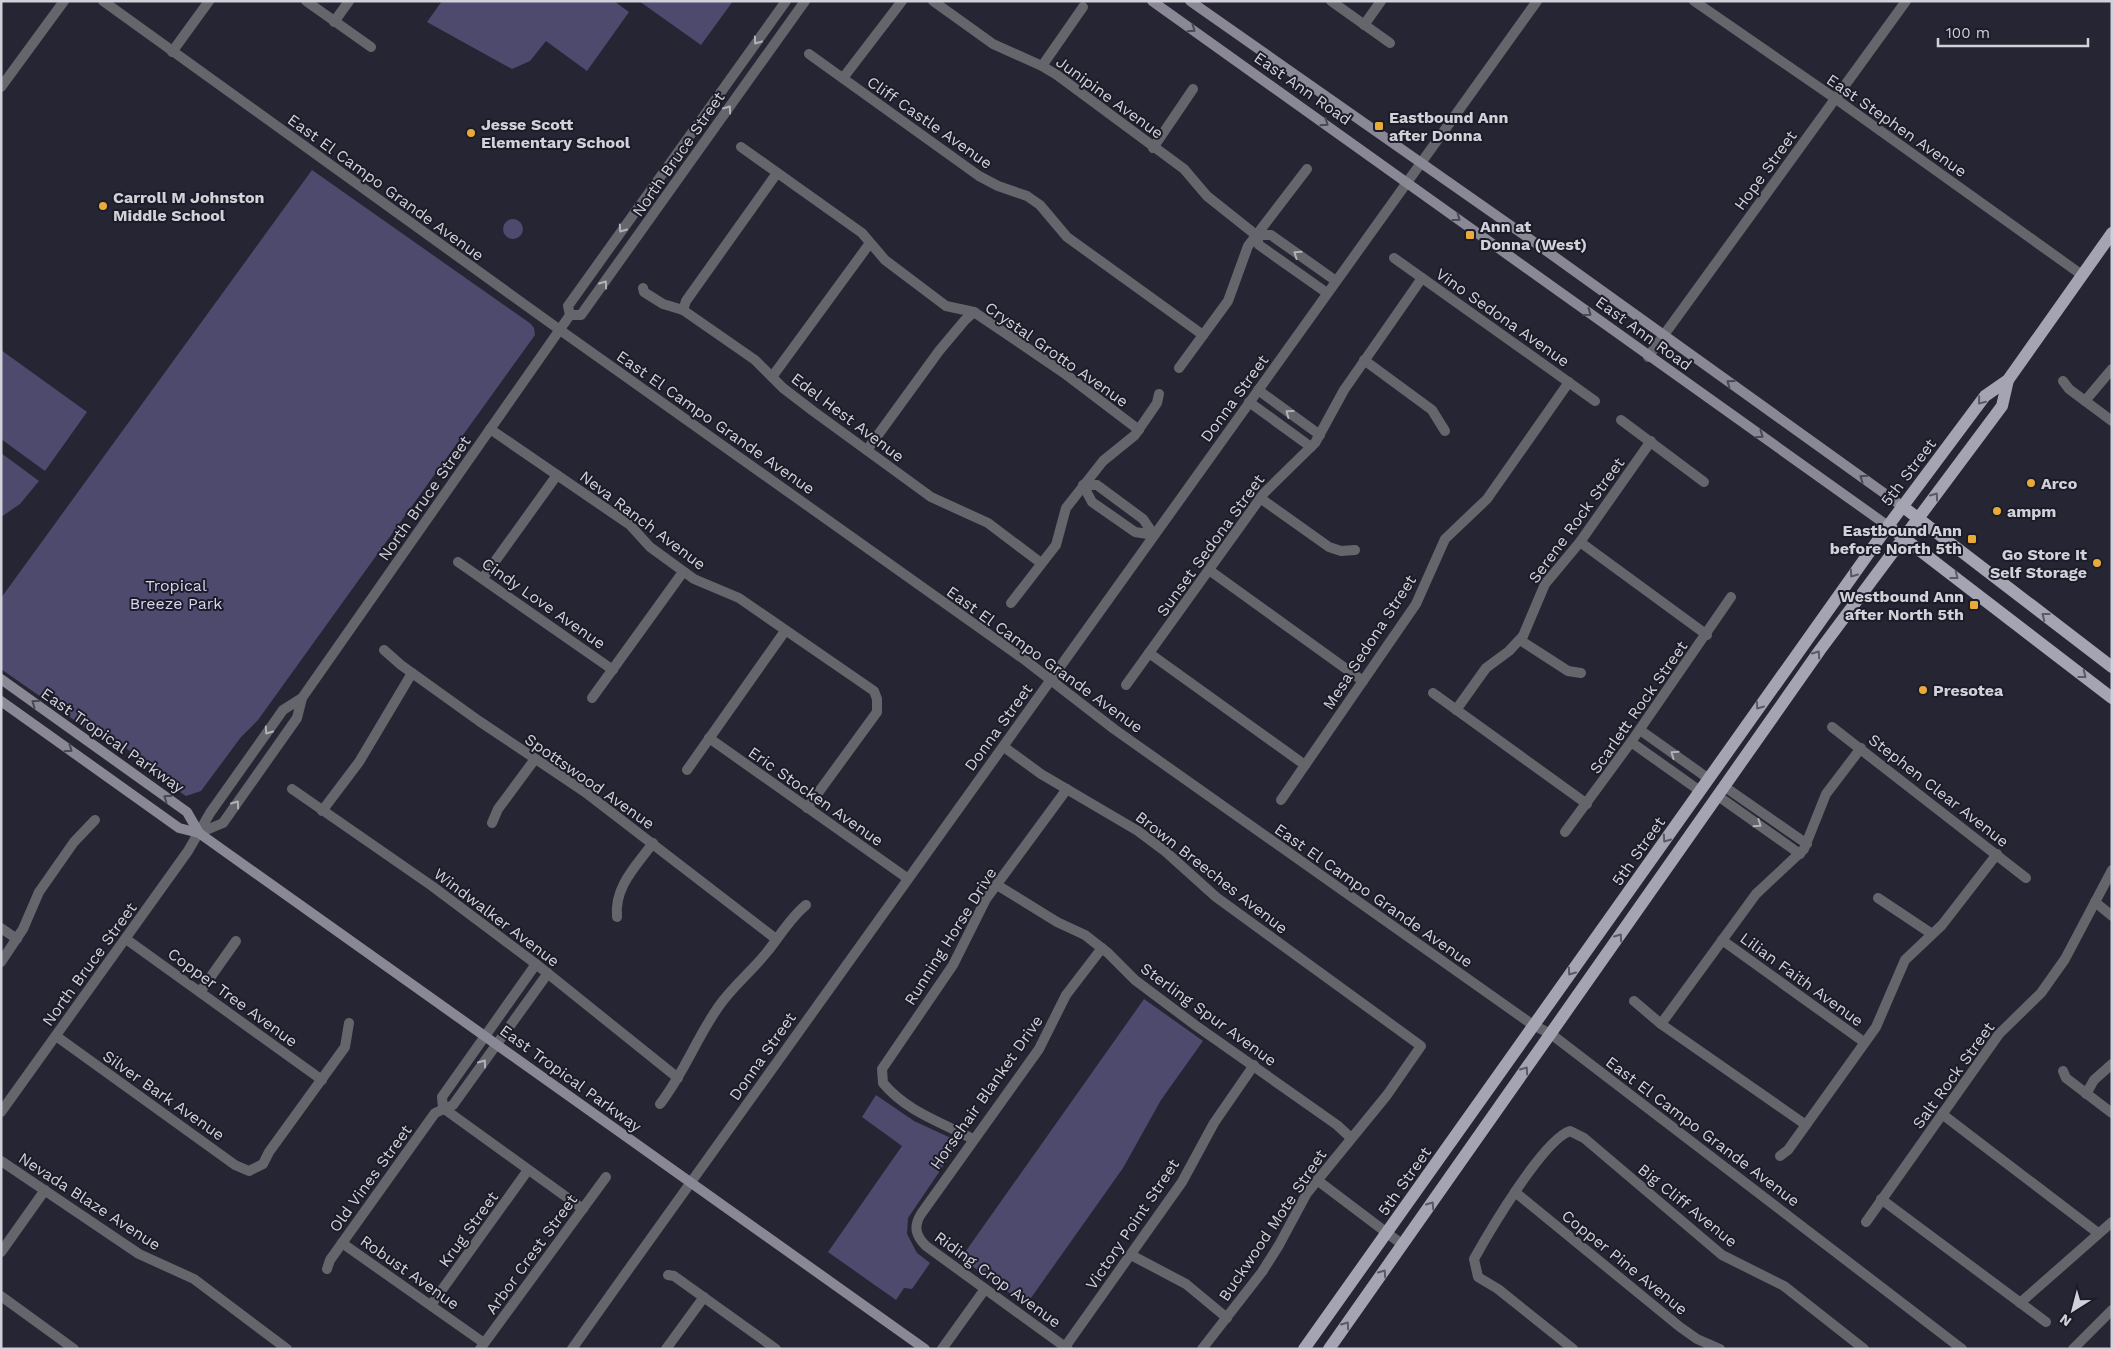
<svg xmlns="http://www.w3.org/2000/svg" width="2113" height="1350" font-family="'Work Sans',sans-serif">
<style>
.green{fill:#4d4a6e}
.lines{fill:none;stroke-linecap:round;stroke-linejoin:round}
.minor{stroke:#65656c;stroke-width:10}
.tertiary{stroke:#65656c;stroke-width:10}
.secondary{stroke:#898894;stroke-width:10}
.primary{stroke:#a4a4b2;stroke-width:12}
.oneway{stroke:#484754}
.oneway2{stroke:#b1b1b9}
.oneway3{stroke:#595967}
.poi-dot{fill:#eaaa39;stroke:#1c1c29;stroke-width:2}
.labels{text-anchor:middle;stroke-width:4;stroke-linejoin:round;paint-order:stroke}
.street-label{font-size:16px;fill:#d1d1da;stroke:#1c1c29}
.poi-label{font-size:16px;font-weight:bold;fill:#d1d1da;stroke:#1c1c29;text-anchor:start}
.park-label{font-size:16px;fill:#d6d5f5;stroke:#1c1c29}
</style>
<rect width="100%" height="100%" fill="#262533"/>
<g class="green">
<polygon points="442,1 614,1 629,12 587,71 546,41 530,61 512,69 427,22"/>
<polygon points="639,1 733,1 701,45"/>
<polygon points="312,170 531,324 534,328 535,335 258,720 241,737 201,791 186,796 165,782 151,767 118,742 94,734 1,669 1,598"/>
<circle cx="513" cy="229" r="10"/>
<polygon points="1,350 87,412 45,471 1,439"/>
<polygon points="1,453 39,481 20,504 1,517"/>
<polygon points="1144,999 1203,1041 1161,1100 1123,1168 1026,1305 961,1258"/>
<polygon points="876,1095 914,1121 953,1139 954,1150 908,1218 907,1234 917,1253 930,1263 912,1289 904,1288 896,1300 828,1252 902,1146 862,1117"/>
</g>
<g class="lines">
<g class="minor">
<polyline points="306,1 371,47"/>
<polyline points="933,1 993,44 1042,66 1057,75 1184,169 1207,196 1256,235 1259,245 1327,293"/>
<polyline points="1331,1 1390,43"/>
<polyline points="1694,1 1836,99 2082,275"/>
<polyline points="334,22 349,1"/>
<polyline points="1364,25 1381,1"/>
<polyline points="172,52 209,1"/>
<polyline points="809,54 979,176 998,186 1027,196 1040,205 1067,237 1203,335"/>
<polyline points="1042,66 1083,7"/>
<polyline points="843,78 902,1"/>
<polyline points="741,147 862,233 885,260 946,306 974,312 1064,373 1139,430"/>
<polyline points="1153,148 1193,89"/>
<polyline points="1256,235 1271,235 1336,281"/>
<polyline points="1394,258 1595,401"/>
<polyline points="643,288 644,292 663,304 683,310 755,360 783,388 813,411 931,497 988,523 1041,563"/>
<polyline points="683,310 686,301 777,173"/>
<polyline points="1648,357 1906,1"/>
<polyline points="1364,360 1432,410 1445,431"/>
<polyline points="1179,368 1228,301 1248,246 1307,169"/>
<polyline points="772,377 870,243"/>
<polyline points="2063,381 2069,389 2112,421"/>
<polyline points="1258,390 1320,435"/>
<polyline points="2085,401 2112,369"/>
<polyline points="1249,402 1311,447"/>
<polyline points="1621,420 1704,482"/>
<polyline points="490,429 630,525 650,547 694,579 739,598 874,691 877,699 877,712 807,808"/>
<polyline points="867,450 939,351 965,320 974,312"/>
<polygon points="1083,485 1097,485 1143,519 1154,535 1135,532 1092,502"/>
<polyline points="1260,498 1329,547 1341,551 1355,550"/>
<polyline points="1580,542 1707,635"/>
<polyline points="458,562 613,670"/>
<polyline points="1209,570 1363,681"/>
<polyline points="483,578 557,475"/>
<polyline points="1011,603 1056,545 1066,508 1103,461 1135,435 1157,403 1159,394"/>
<polyline points="1520,640 1568,671 1581,673"/>
<polyline points="384,650 401,665 479,721 585,792 776,939"/>
<polyline points="1149,653 1305,765"/>
<polyline points="1126,685 1264,493 1315,443 1344,390 1422,278"/>
<polyline points="1433,693 1587,804"/>
<polyline points="592,698 683,572"/>
<polyline points="1456,710 1486,668 1509,651 1523,636 1545,584 1580,542 1651,441"/>
<polyline points="1832,727 2026,878"/>
<polyline points="1640,730 1709,779"/>
<polyline points="709,738 907,878"/>
<polyline points="1631,742 1700,791"/>
<polyline points="1004,747 1041,774 1138,831 1166,852 1216,897 1421,1046 1387,1095 1307,1193 1279,1245 1262,1272 1202,1349"/>
<polyline points="687,770 785,631"/>
<polyline points="1725,787 1807,844"/>
<polyline points="292,789 432,886 536,964 678,1078"/>
<polyline points="1718,796 1800,854"/>
<polyline points="1281,800 1416,604 1445,539 1487,499 1569,382"/>
<polyline points="322,811 359,762 412,673"/>
<polyline points="492,823 498,809 535,759"/>
<polyline points="1565,832 1631,742 1731,597"/>
<polyline points="997,885 1057,922 1085,935 1108,953 1135,980 1195,1025 1337,1125 1351,1138"/>
<polyline points="1878,898 1932,934"/>
<polyline points="2095,902 2112,916"/>
<path d="M617,917C614,887 636,866 653,843"/>
<polyline points="1,928 17,939"/>
<polyline points="126,939 322,1080"/>
<polyline points="1722,940 1864,1042"/>
<polyline points="1,962 23,929 39,892 74,842 95,820"/>
<polyline points="200,992 236,941"/>
<polyline points="1634,1001 1661,1024 1806,1125"/>
<polyline points="1661,1024 1756,894 1804,849 1826,794 1861,748"/>
<polyline points="56,1036 235,1165 249,1171 263,1164 269,1152 345,1047 349,1023"/>
<polyline points="2063,1071 2066,1078 2112,1113"/>
<polyline points="2086,1094 2094,1080 2112,1064"/>
<path d="M660,1104C684,1073 697,1037 719,1006C733,986 752,971 767,952C780,936 790,918 806,905"/>
<polyline points="443,1108 442,1097 536,964"/>
<polyline points="443,1108 583,1209"/>
<polyline points="1942,1114 2098,1233"/>
<path d="M973,1139C941,1122 906,1111 883,1083L882,1069L953,965L986,899L1067,789"/>
<polyline points="1780,1156 1788,1150 1876,1027 1905,960 1942,925 1997,854"/>
<polyline points="1,1161 139,1254 194,1279 287,1349"/>
<polyline points="1317,1180 1403,1245"/>
<polyline points="1515,1192 1680,1327 1697,1339 1720,1349"/>
<polyline points="1881,1199 2046,1322"/>
<polyline points="1866,1222 1999,1034 2041,993 2065,959 2112,870"/>
<polyline points="342,1243 484,1343"/>
<polyline points="1,1252 45,1190"/>
<polyline points="1131,1255 1186,1284 1227,1318"/>
<polyline points="327,1269 330,1260 435,1113 453,1105 548,973"/>
<polyline points="668,1275 674,1276 776,1349"/>
<polyline points="1,1296 74,1349"/>
<polyline points="2020,1303 2112,1222"/>
<polyline points="431,1305 528,1170"/>
<polyline points="1065,1347 1182,1182 1214,1123 1254,1065"/>
<polyline points="480,1349 606,1177"/>
<polyline points="666,1349 704,1297"/>
<polyline points="942,1349 985,1289"/>
<path d="M1068,1349L926,1246C916,1236 913,1227 921,1214L1039,1049L1066,995L1102,948"/>
<path d="M1573,1349L1498,1289L1478,1277L1474,1259C1489,1232 1543,1140 1570,1131L1584,1138L1722,1255L1784,1286L1864,1349"/>
</g>
<g class="tertiary">
<polyline points="103,1 560,330 1025,660 1114,729 1533,1025 1551,1034 1962,1349"/>
<polyline points="1,87 64,1"/>
<polyline points="570,315 581,315 805,1"/>
<polyline points="199,833 223,823 297,718 302,698 570,315 568,306 786,1"/>
<polyline points="1,1112 188,851 210,813 283,710 302,698"/>
<path d="M572,1349C891,898 1217,452 1537,1"/>
<polyline points="2073,1349 2112,1310"/>
</g>
<g class="secondary">
<polyline points="1152,1 1888,526"/>
<polyline points="1190,1 1527,237 1902,506"/>
<polyline points="1,679 187,812 199,833"/>
<polyline points="1,701 179,828 199,833 925,1349"/>
</g>
<g class="primary">
<polyline points="1902,506 2112,667"/>
<polyline points="1888,526 2112,698"/>
<polyline points="1304,1349 1888,526 1985,396 2008,380 2112,233"/>
<polyline points="1329,1349 1820,650 2002,406 2008,380"/>
</g>
</g>
<defs><path id="oneway-chevron" d="M-2-3.5L2.5 0L-2 3.5" fill="none" stroke-width="1.6" stroke-linecap="round" stroke-linejoin="round" transform="scale(1.25)"/></defs>
<g class="oneway">
<use href="#oneway-chevron" transform="translate(1192 29) rotate(35)"/>
<use href="#oneway-chevron" transform="translate(1325 123) rotate(35)"/>
<use href="#oneway-chevron" transform="translate(1457 218) rotate(36)"/>
<use href="#oneway-chevron" transform="translate(1588 313) rotate(36)"/>
<use href="#oneway-chevron" transform="translate(1730 383) rotate(-144)"/>
<use href="#oneway-chevron" transform="translate(1760 435) rotate(35)"/>
<use href="#oneway-chevron" transform="translate(1863 478) rotate(-145)"/>
<use href="#oneway-chevron" transform="translate(35 703) rotate(-145)"/>
<use href="#oneway-chevron" transform="translate(69 749) rotate(35)"/>
<use href="#oneway-chevron" transform="translate(167 798) rotate(-145)"/>
</g>
<g class="oneway2">
<use href="#oneway-chevron" transform="translate(757 41) rotate(126)"/>
<use href="#oneway-chevron" transform="translate(728 109) rotate(-55)"/>
<use href="#oneway-chevron" transform="translate(622 229) rotate(125)"/>
<use href="#oneway-chevron" transform="translate(1297 254) rotate(-145)"/>
<use href="#oneway-chevron" transform="translate(604 284) rotate(-54)"/>
<use href="#oneway-chevron" transform="translate(1289 413) rotate(-144)"/>
<use href="#oneway-chevron" transform="translate(268 731) rotate(125)"/>
<use href="#oneway-chevron" transform="translate(1674 754) rotate(-145)"/>
<use href="#oneway-chevron" transform="translate(236 804) rotate(-55)"/>
<use href="#oneway-chevron" transform="translate(1758 824) rotate(34)"/>
<use href="#oneway-chevron" transform="translate(483 1063) rotate(-54)"/>
</g>
<g class="oneway3">
<use href="#oneway-chevron" transform="translate(1981 401) rotate(129)"/>
<use href="#oneway-chevron" transform="translate(1935 496) rotate(-54)"/>
<use href="#oneway-chevron" transform="translate(1853 574) rotate(126)"/>
<use href="#oneway-chevron" transform="translate(1955 576) rotate(38)"/>
<use href="#oneway-chevron" transform="translate(2045 616) rotate(-142)"/>
<use href="#oneway-chevron" transform="translate(1817 654) rotate(-55)"/>
<use href="#oneway-chevron" transform="translate(2083 675) rotate(38)"/>
<use href="#oneway-chevron" transform="translate(1759 706) rotate(125)"/>
<use href="#oneway-chevron" transform="translate(1666 839) rotate(125)"/>
<use href="#oneway-chevron" transform="translate(1619 937) rotate(-55)"/>
<use href="#oneway-chevron" transform="translate(1571 972) rotate(126)"/>
<use href="#oneway-chevron" transform="translate(1525 1070) rotate(-55)"/>
<use href="#oneway-chevron" transform="translate(1431 1205) rotate(-55)"/>
<use href="#oneway-chevron" transform="translate(1383 1273) rotate(-55)"/>
<use href="#oneway-chevron" transform="translate(1346 1325) rotate(-55)"/>
</g>
<g class="poi-dot">
<rect x="1374" y="121" width="10" height="10" rx="2.5"/>
<circle cx="471" cy="133" r="5"/>
<circle cx="103" cy="206" r="5"/>
<rect x="1465" y="230" width="10" height="10" rx="2.5"/>
<circle cx="2031" cy="483" r="5"/>
<circle cx="1997" cy="511" r="5"/>
<rect x="1967" y="534" width="10" height="10" rx="2.5"/>
<circle cx="2097" cy="563" r="5"/>
<rect x="1969" y="600" width="10" height="10" rx="2.5"/>
<circle cx="1923" cy="690" r="5"/>
</g>
<g class="labels">
<g class="street-label">
<text transform="translate(1303 88) rotate(35)" y="6">East Ann Road</text>
<text transform="translate(1110 97) rotate(36)" y="6">Junipine Avenue</text>
<text transform="translate(930 122) rotate(35)" y="6">Cliff Castle Avenue</text>
<text transform="translate(1897 125) rotate(35)" y="6">East Stephen Avenue</text>
<text transform="translate(678 154) rotate(-55)" y="6">North Bruce Street</text>
<text transform="translate(1765 170) rotate(-54)" y="6">Hope Street</text>
<text transform="translate(386 187) rotate(36)" y="6">East El Campo Grande Avenue</text>
<text transform="translate(1503 317) rotate(35)" y="6">Vino Sedona Avenue</text>
<text transform="translate(1644 333) rotate(36)" y="6">East Ann Road</text>
<text transform="translate(1057 354) rotate(35)" y="6">Crystal Grotto Avenue</text>
<text transform="translate(1234 398) rotate(-54)" y="6">Donna Street</text>
<text transform="translate(848 417) rotate(37)" y="6">Edel Hest Avenue</text>
<text transform="translate(716 422) rotate(35)" y="6">East El Campo Grande Avenue</text>
<text transform="translate(1908 472) rotate(-53)" y="6">5th Street</text>
<text transform="translate(424 498) rotate(-55)" y="6">North Bruce Street</text>
<text transform="translate(643 520) rotate(37)" y="6">Neva Ranch Avenue</text>
<text transform="translate(1576 520) rotate(-54)" y="6">Serene Rock Street</text>
<text transform="translate(1210 545) rotate(-54)" y="6">Sunset Sedona Street</text>
<text transform="translate(544 603) rotate(35)" y="6">Cindy Love Avenue</text>
<text transform="translate(1369 642) rotate(-57)" y="6">Mesa Sedona Street</text>
<text transform="translate(1045 659) rotate(36)" y="6">East El Campo Grande Avenue</text>
<text transform="translate(1638 707) rotate(-55)" y="6">Scarlett Rock Street</text>
<text transform="translate(998 727) rotate(-54)" y="6">Donna Street</text>
<text transform="translate(113 740) rotate(35)" y="6">East Tropical Parkway</text>
<text transform="translate(590 781) rotate(35)" y="6">Spottswood Avenue</text>
<text transform="translate(1939 790) rotate(38)" y="6">Stephen Clear Avenue</text>
<text transform="translate(816 796) rotate(35)" y="6">Eric Stocken Avenue</text>
<text transform="translate(1638 851) rotate(-55)" y="6">5th Street</text>
<text transform="translate(1212 872) rotate(38)" y="6">Brown Breeches Avenue</text>
<text transform="translate(1374 895) rotate(35)" y="6">East El Campo Grande Avenue</text>
<text transform="translate(497 917) rotate(37)" y="6">Windwalker Avenue</text>
<text transform="translate(950 936) rotate(-58)" y="6">Running Horse Drive</text>
<text transform="translate(89 964) rotate(-54)" y="6">North Bruce Street</text>
<text transform="translate(1802 979) rotate(36)" y="6">Lilian Faith Avenue</text>
<text transform="translate(233 997) rotate(36)" y="6">Copper Tree Avenue</text>
<text transform="translate(1209 1014) rotate(36)" y="6">Sterling Spur Avenue</text>
<text transform="translate(762 1056) rotate(-55)" y="6">Donna Street</text>
<text transform="translate(1953 1075) rotate(-54)" y="6">Salt Rock Street</text>
<text transform="translate(571 1078) rotate(36)" y="6">East Tropical Parkway</text>
<text transform="translate(986 1092) rotate(-55)" y="6">Horsehair Blanket Drive</text>
<text transform="translate(164 1095) rotate(35)" y="6">Silver Bark Avenue</text>
<text transform="translate(1703 1131) rotate(37)" y="6">East El Campo Grande Avenue</text>
<text transform="translate(370 1178) rotate(-54)" y="6">Old Vines Street</text>
<text transform="translate(1404 1181) rotate(-55)" y="6">5th Street</text>
<text transform="translate(90 1201) rotate(33)" y="6">Nevada Blaze Avenue</text>
<text transform="translate(1688 1205) rotate(39)" y="6">Big Cliff Avenue</text>
<text transform="translate(1132 1224) rotate(-56)" y="6">Victory Point Street</text>
<text transform="translate(1272 1225) rotate(-56)" y="6">Buckwood Mote Street</text>
<text transform="translate(468 1229) rotate(-54)" y="6">Krug Street</text>
<text transform="translate(531 1254) rotate(-54)" y="6">Arbor Crest Street</text>
<text transform="translate(1625 1262) rotate(39)" y="6">Copper Pine Avenue</text>
<text transform="translate(410 1272) rotate(35)" y="6">Robust Avenue</text>
<text transform="translate(998 1279) rotate(36)" y="6">Riding Crop Avenue</text>
</g>
<g class="poi-label">
<text x="1389" y="123">Eastbound Ann<tspan x="1389" dy="18">after Donna</tspan></text>
<text x="481" y="130">Jesse Scott<tspan x="481" dy="18">Elementary School</tspan></text>
<text x="113" y="203">Carroll M Johnston<tspan x="113" dy="18">Middle School</tspan></text>
<text x="1480" y="232">Ann at<tspan x="1480" dy="18">Donna (West)</tspan></text>
<text x="2041" y="489">Arco</text>
<text x="2007" y="517">ampm</text>
<text x="1962" y="536" text-anchor="end">Eastbound Ann<tspan x="1962" dy="18">before North 5th</tspan></text>
<text x="2087" y="560" text-anchor="end">Go Store It<tspan x="2087" dy="18">Self Storage</tspan></text>
<text x="1964" y="602" text-anchor="end">Westbound Ann<tspan x="1964" dy="18">after North 5th</tspan></text>
<text x="1933" y="696">Presotea</text>
</g>
<g class="park-label">
<text x="176" y="591">Tropical<tspan x="176" dy="18">Breeze Park</tspan></text>
</g>
</g>
<rect width="2113" height="1350" fill="none" stroke="#d1d1da" stroke-width="5"/>
<g transform="translate(2073 1310) rotate(216)" stroke="#1c1c29" stroke-width="4" paint-order="stroke">
<path d="M0-4L9 19L0 12L-9 19Z" fill="#d1d1da"/>
<text y="-8" font-size="14" font-weight="bold" text-anchor="middle" fill="#d1d1da">N</text>
</g>
<path d="M1938 38v8h150v-8" fill="none" stroke="#d1d1da" stroke-width="2.5"/>
<text x="1946" y="38" font-size="15" fill="#d1d1da" stroke="#1c1c29" stroke-width="4" paint-order="stroke">100 m</text>
</svg>
